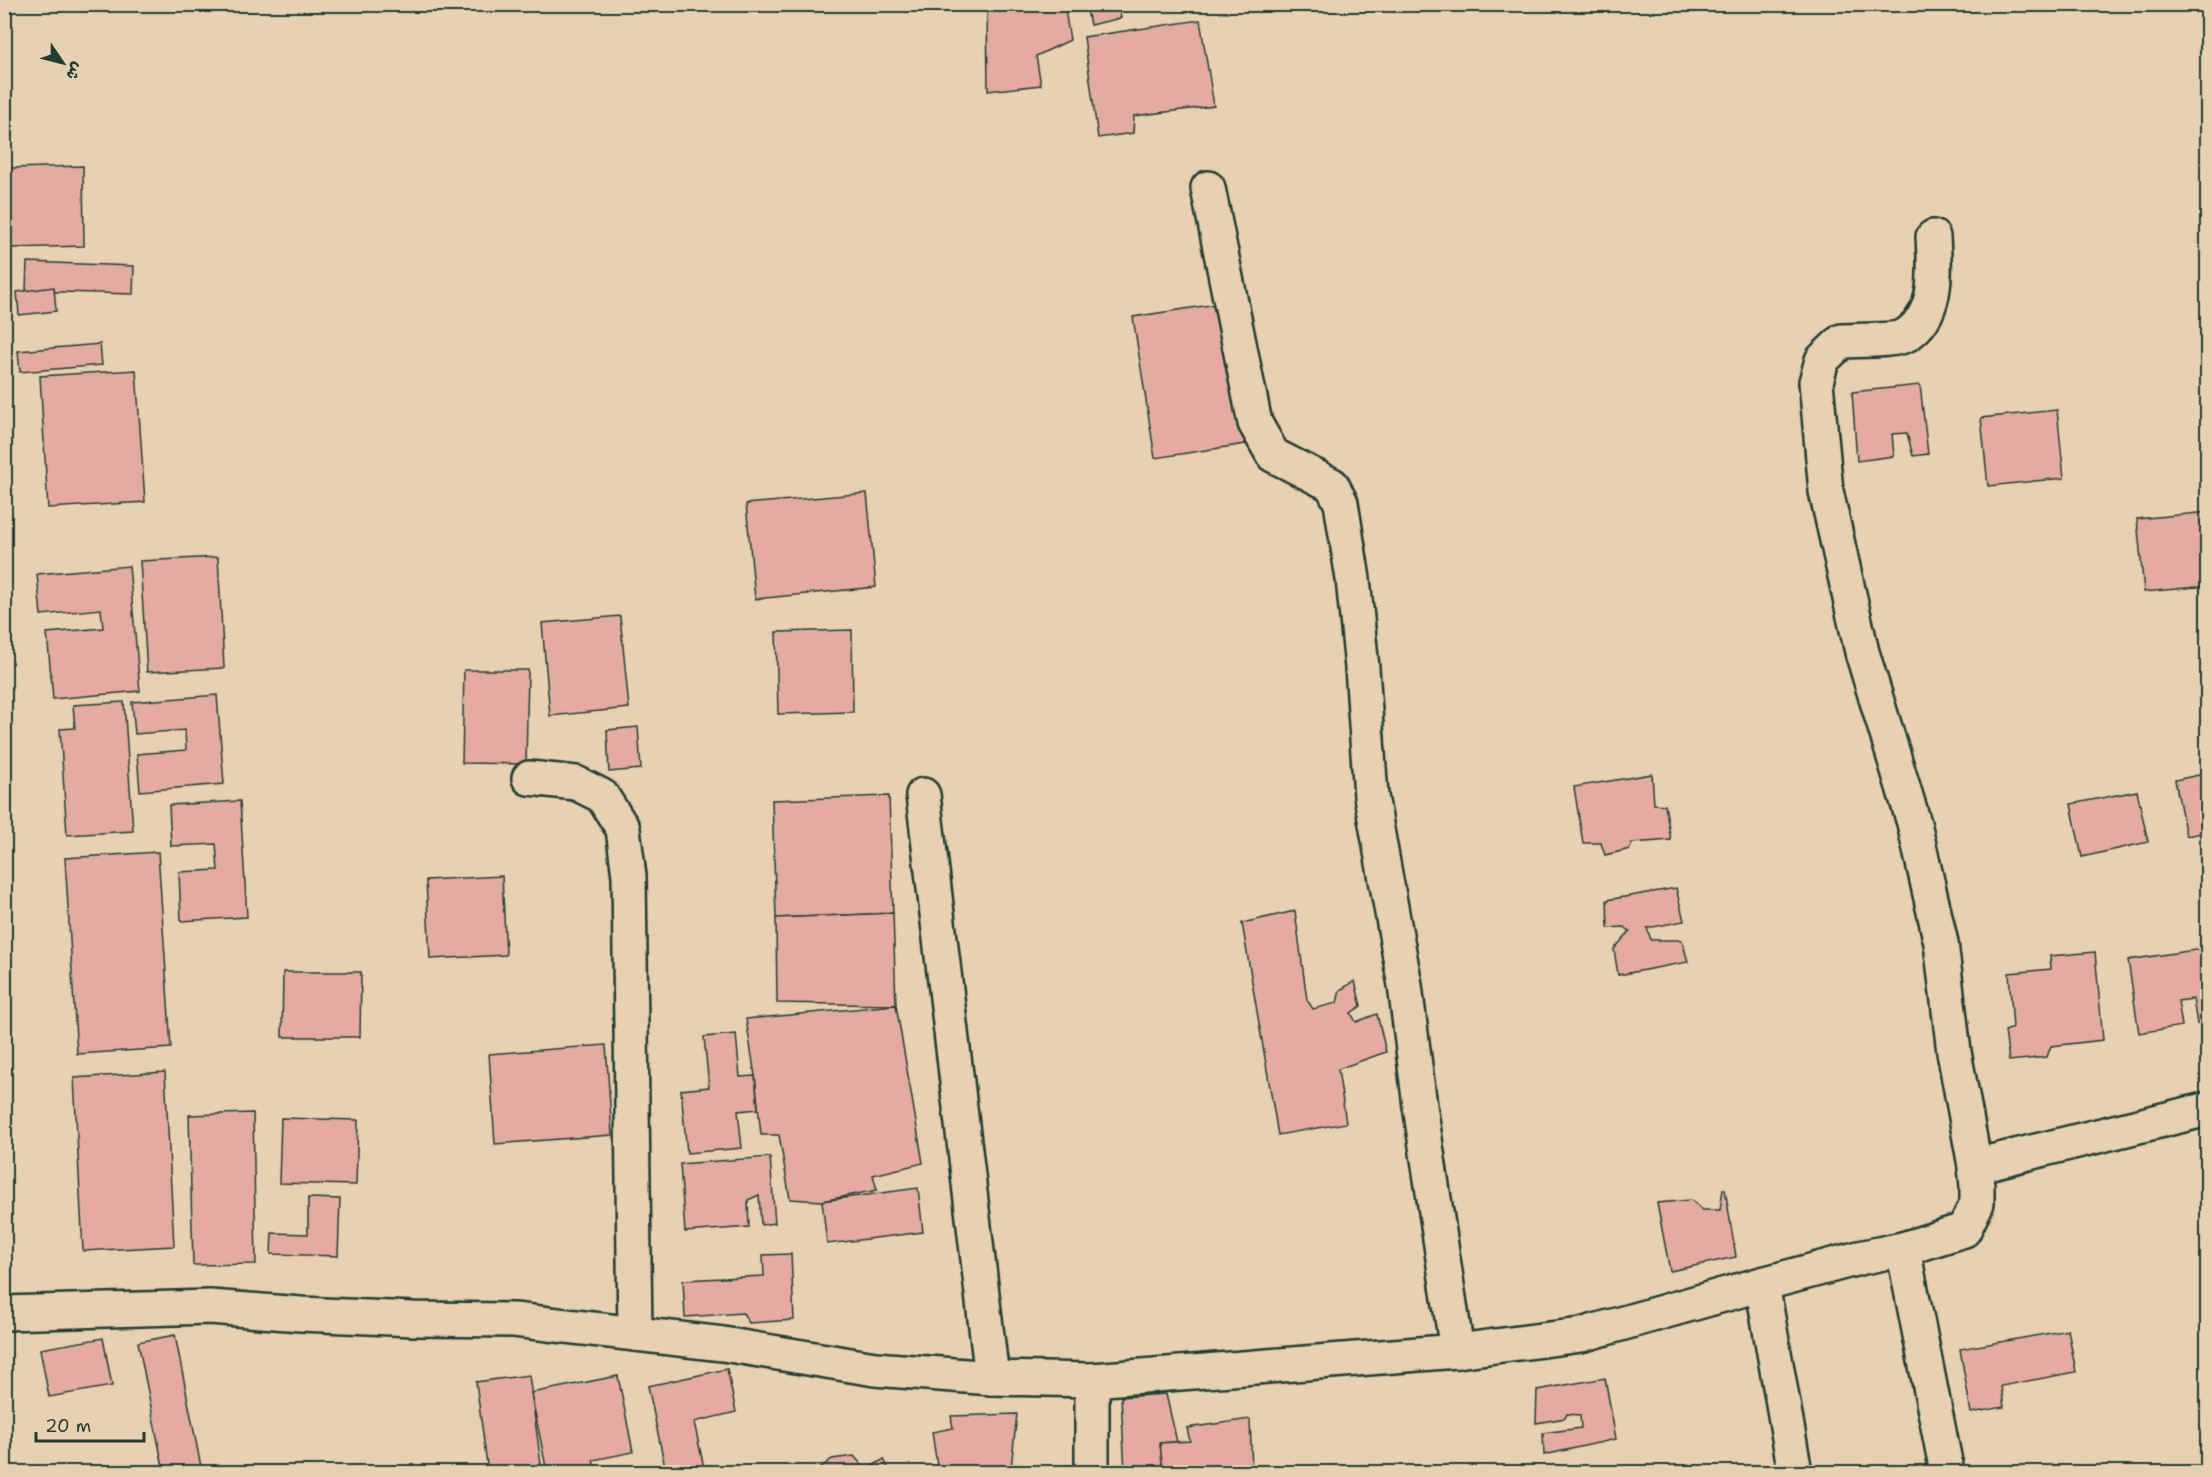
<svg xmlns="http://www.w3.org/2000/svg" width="2212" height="1477" font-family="'Shantell Sans','Playpen Sans Arabic',sans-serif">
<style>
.building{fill:#e5aba2;stroke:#1f3d34;stroke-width:1.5}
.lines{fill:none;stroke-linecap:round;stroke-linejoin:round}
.street-casing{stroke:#1f3d34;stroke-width:38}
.street{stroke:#e7d1b0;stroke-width:33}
</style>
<rect width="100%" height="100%" fill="#e7d1b0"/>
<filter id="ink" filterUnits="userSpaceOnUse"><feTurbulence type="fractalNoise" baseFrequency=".0167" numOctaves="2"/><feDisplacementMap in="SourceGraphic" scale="12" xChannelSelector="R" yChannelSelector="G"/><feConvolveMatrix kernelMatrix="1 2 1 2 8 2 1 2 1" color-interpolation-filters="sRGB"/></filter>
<g filter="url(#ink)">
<g class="building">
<polygon points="987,4 1064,4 1070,40 1036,56 1041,85 988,91"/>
<polygon points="1086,4 1118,4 1121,18 1090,25"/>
<polygon points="1131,4 1166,4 1132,10"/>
<polygon points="1200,20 1214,106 1134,116 1133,133 1098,138 1084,37"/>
<polygon points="83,166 84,246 11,248 10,168"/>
<polygon points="27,262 134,266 133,294 26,291"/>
<polygon points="54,287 56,311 19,315 17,292"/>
<polygon points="1223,303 1245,444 1155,458 1133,317"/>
<polygon points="100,344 102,365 20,372 18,351"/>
<polygon points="136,370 145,502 48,508 40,376"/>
<polygon points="1920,385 1928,454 1913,456 1907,433 1892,434 1894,456 1857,461 1852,392"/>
<polygon points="2057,410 2064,478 1988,486 1981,418"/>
<polygon points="867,493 876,587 755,599 746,504"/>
<polygon points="2208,512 2208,586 2144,592 2137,519"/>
<polygon points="218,557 224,668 147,672 140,561"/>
<polygon points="129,566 140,691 53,699 47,633 103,628 101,609 41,615 37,574"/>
<polygon points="620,616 629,708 550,716 542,623"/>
<polygon points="852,630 853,712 778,714 776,632"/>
<polygon points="464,670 528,670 526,764 462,763"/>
<polygon points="217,695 224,784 140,791 137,754 186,750 185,730 135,734 132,702"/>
<polygon points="124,702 133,831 67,835 60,729 75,728 73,705"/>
<polygon points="638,727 641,769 609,772 607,730"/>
<polygon points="2208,773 2208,832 2186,836 2175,780"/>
<polygon points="1652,774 1654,804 1665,805 1671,840 1632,843 1630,849 1605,855 1601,843 1583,843 1574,787"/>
<polygon points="2137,791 2148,842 2082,857 2071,804"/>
<polygon points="889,796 893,913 776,918 772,800"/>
<polygon points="240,801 247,917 181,921 179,872 218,870 216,844 171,846 169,805"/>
<polygon points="158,852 171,1048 77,1054 65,858"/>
<polygon points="502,876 506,955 430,959 426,880"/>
<polygon points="1676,888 1684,921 1647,928 1651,940 1682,940 1688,962 1618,975 1614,949 1630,931 1624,927 1608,928 1607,900"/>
<polygon points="1295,911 1307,1000 1313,1009 1337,1003 1340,990 1355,981 1361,1006 1351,1013 1356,1022 1377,1014 1386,1052 1338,1069 1346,1123 1278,1135 1242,923"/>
<polygon points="893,913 896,1005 777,1003 776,918"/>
<polygon points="2208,948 2208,1022 2197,1024 2193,999 2178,1001 2182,1026 2139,1033 2128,960"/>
<polygon points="2095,952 2103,1040 2051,1046 2047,1057 2009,1061 2005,1031 2013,1028 2009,973 2051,969 2050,956"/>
<polygon points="283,972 361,972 360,1037 282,1037"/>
<polygon points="896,1005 923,1163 873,1175 877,1190 822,1201 790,1199 779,1135 761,1135 755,1076 746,1019"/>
<polygon points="736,1034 740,1077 755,1076 758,1109 738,1111 742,1148 687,1153 681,1090 709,1087 704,1037"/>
<polygon points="606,1045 612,1135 495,1144 489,1054"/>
<polygon points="165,1072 174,1246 83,1251 74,1078"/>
<polygon points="253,1113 256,1264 193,1265 189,1115"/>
<polygon points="281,1118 358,1120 356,1185 279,1183"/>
<polygon points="770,1157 775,1223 761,1225 759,1195 748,1200 749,1227 685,1232 680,1164"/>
<polygon points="918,1188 923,1232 827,1244 822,1201"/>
<polygon points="1723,1189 1725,1189 1736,1257 1670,1271 1657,1203 1691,1200 1703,1210 1720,1210"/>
<polygon points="308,1198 340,1199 338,1256 271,1254 272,1233 308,1234"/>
<polygon points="791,1254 794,1320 749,1323 743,1313 685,1317 683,1280 764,1276 763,1255"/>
<polygon points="2068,1330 2076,1372 2001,1386 2004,1407 1971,1413 1960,1349"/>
<polygon points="175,1335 202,1472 164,1472 138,1342"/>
<polygon points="103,1338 112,1386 49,1397 40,1349"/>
<polygon points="727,1369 736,1412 694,1422 705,1472 666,1472 648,1386"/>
<polygon points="529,1375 542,1472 488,1472 476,1382"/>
<polygon points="618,1376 633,1452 593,1460 596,1472 547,1472 531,1393"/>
<polygon points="1605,1378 1616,1439 1544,1455 1543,1433 1581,1428 1580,1415 1567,1414 1565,1418 1536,1423 1537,1390"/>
<polygon points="1166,1394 1177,1442 1160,1443 1163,1472 1125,1472 1121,1397"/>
<polygon points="1017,1414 1011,1468 1019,1472 938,1472 932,1432 953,1428 951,1416"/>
<polygon points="1250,1419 1252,1472 1163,1472 1160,1443 1190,1441 1187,1428"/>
<polygon points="854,1456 866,1470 884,1459 890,1472 815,1472 832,1459"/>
</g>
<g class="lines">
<g class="street-casing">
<g id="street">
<polyline points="1208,188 1255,423 1273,455 1332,485 1341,503 1353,579 1362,668 1371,796 1405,985 1420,1106 1457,1351"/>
<polyline points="529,778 576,783 602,796 623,829 629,876 635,1334"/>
<polyline points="923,795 992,1378"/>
<polyline points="1975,1166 2208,1109"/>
<polyline points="1903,1249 1947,1472"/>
<path d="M1762,1284L1859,1258L1903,1249L1964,1230L1977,1203V1186L1975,1166L1954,1052L1941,943L1914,823L1862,652L1826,491L1816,382L1822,360L1842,341C1854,340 1897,341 1906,335C1939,314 1935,271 1933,237"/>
<polyline points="4,1313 210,1307 301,1314 413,1319 514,1320 723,1344 875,1369 992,1378 1092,1380 1457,1351 1581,1335 1762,1284 1795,1472"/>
<polyline points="1092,1472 1092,1380"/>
</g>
</g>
<use href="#street" class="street"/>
</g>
</g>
<rect width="2212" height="1477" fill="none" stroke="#e7d1b0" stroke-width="24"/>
<rect x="12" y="12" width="2188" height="1453" fill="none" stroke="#1f3d34" stroke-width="2" filter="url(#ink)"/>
<g transform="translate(63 63) rotate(125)" stroke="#e7d1b0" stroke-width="4.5" paint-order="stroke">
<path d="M0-4.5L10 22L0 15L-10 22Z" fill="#1f3d34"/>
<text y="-9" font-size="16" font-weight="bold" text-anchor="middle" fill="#1f3d34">ش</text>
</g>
<path d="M36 1432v9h108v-9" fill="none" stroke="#1f3d34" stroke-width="3"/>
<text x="45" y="1432" font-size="18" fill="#1f3d34" stroke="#e7d1b0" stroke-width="4.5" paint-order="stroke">20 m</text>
</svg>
